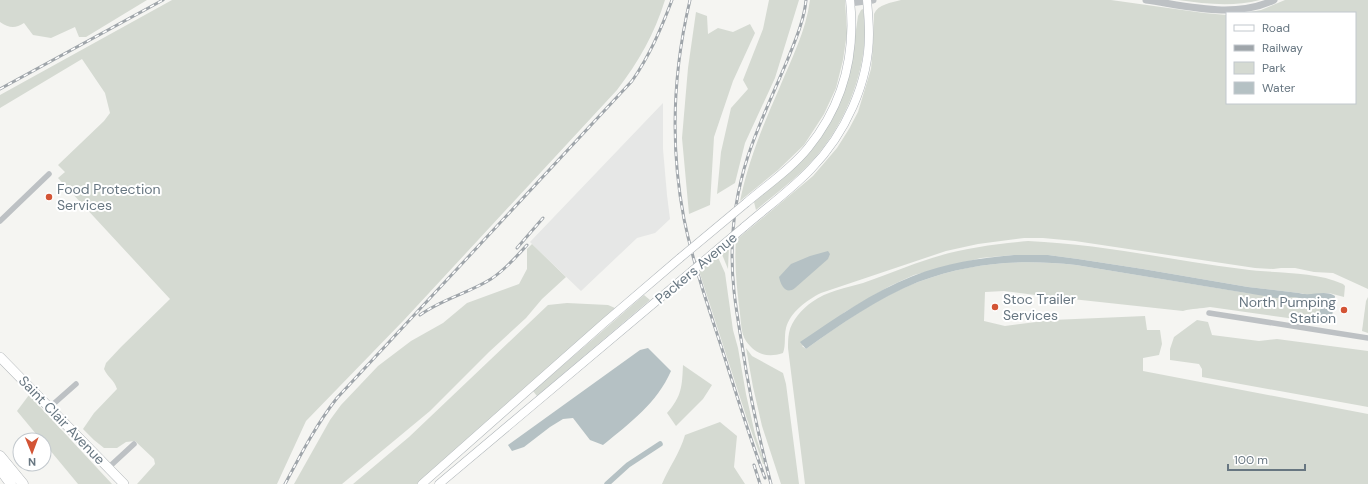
<svg xmlns="http://www.w3.org/2000/svg" width="1368" height="484" font-family="'DM Sans',sans-serif">
<style>
.built{fill:#e6e7e6}
.green{fill:#d5dad2}
.water{fill:#b5c1c4}
.lines{fill:none;stroke-linecap:round;stroke-linejoin:round}
.canal{stroke:#b5c1c4;stroke-width:5.5}
.secondary-casing{stroke:#afb5b9;stroke-width:9}
.primary-casing{stroke:#b0b5b8;stroke-width:10}
.motorway-casing{stroke:#b0b4b7;stroke-width:11}
.minor{stroke:#bdc1c4;stroke-width:5.5}
.tertiary{stroke:#bdc1c4;stroke-width:7}
.secondary{stroke:#fff;stroke-width:8}
.primary{stroke:#fff;stroke-width:9}
.motorway{stroke:#fff;stroke-width:10}
.rail-casing{stroke:#9fa5aa;stroke-width:3}
.rail{stroke:#fff;stroke-width:1.5;stroke-dasharray:4.5;stroke-linecap:butt}
.secondary-bridge-casing{stroke:#afb5b9;stroke-width:9;stroke-linecap:butt}
.secondary-bridge{stroke:#fff;stroke-width:8}
.poi-dot{fill:#d35435;stroke:#fff;stroke-width:1.5}
.labels{text-anchor:middle;stroke-width:4;stroke-linejoin:round;paint-order:stroke}
.poi-label{font-size:14px;fill:#677681;stroke:#fff;text-anchor:start}
.street-label{font-size:14px;fill:#677681;stroke:#fff}
</style>
<rect width="100%" height="100%" fill="#f5f5f2"/>
<polygon class="built" points="663,103 663,149 667,195 670,219 655,233 637,238 581,291 530,242"/>
<g class="green">
<path d="M0,0H147L86,37H79L75,27L51,38L33,35L24,23C15,29 9,28 0,22Z"/>
<path d="M172,0H665C654,35 639,61 617,90L404,320L306,421L277,484H137L155,464L154,459L135,441L126,442L117,448H104L94,440L83,429L94,413L117,389C114,379 108,378 104,369L106,363L121,347L170,299L58,178L65,172L58,165L104,121L110,113L105,93L82,59L0,108V95Z"/>
<polygon points="769,0 799,0 775,78 745,143 735,183 717,194 721,152 731,108 748,89 743,80 763,29"/>
<path d="M810,0H845L847,33L843,60L836,88L824,114L804,145L778,170L740,201C748,162 763,125 779,89C791,60 806,31 810,0Z"/>
<path d="M901,0H1111L1204,13L1227,15V103H1355V13H1244L1261,10L1285,0H1368V289L1333,273L1314,272L1295,268H1281L1273,269L1255,268L1075,241L1043,238H1024L978,244L946,251L821,293C807,300 790,312 786,328C784,337 786,345 783,353C768,358 756,355 746,341C741,334 741,321 740,314C737,289 734,265 736,240L813,176L837,148L849,129L858,112L871,69L873,47L874,14C878,4 891,3 901,0Z"/>
<path d="M1178,0H1260C1233,7 1206,4 1178,0Z"/>
<path d="M863,9C872,60 847,123 813,160C796,179 775,194 756,210L754,202L778,182L818,141L833,118L843,95L850,71L858,16L861,10Z"/>
<polygon points="696,12 707,16 708,34 718,28 733,32 750,24 755,33 733,81 714,137 710,205 689,214 682,138 688,68"/>
<path d="M1028,241C1100,244 1171,260 1242,269C1275,274 1312,270 1343,284L1345,286L1344,297L1329,293L1309,295L1299,293L1248,287L1143,269L1078,259L1048,255H1014L981,258L914,275L890,286L845,312L802,346L806,349C841,324 878,297 918,282C971,262 1020,259 1076,265L1247,293L1294,297L1314,301L1316,304L1321,305L1319,316L1324,323L1210,307C1201,309 1192,308 1183,311L1035,295L1004,291L985,292L984,321L1005,326L1052,320L1145,316L1147,330H1160L1162,344L1159,355L1143,358V371L1368,414V484H805L788,348C788,343 788,338 789,333C791,321 803,308 812,302C827,291 846,288 863,283C886,275 909,265 932,258C963,248 996,244 1028,241Z"/>
<polygon points="532,244 566,277 542,299 526,318 489,352 430,411 342,484 294,484 330,420 341,405 378,366 411,341 443,323 467,303 519,284 527,269 527,249"/>
<polygon points="729,246 728,269 721,252"/>
<polygon points="717,255 725,273 733,330 738,348 746,394 755,434 765,464 763,464 747,419 699,271"/>
<polygon points="644,295 650,300 537,396 533,391"/>
<polygon points="1368,297 1368,333 1362,331 1366,301"/>
<polygon points="567,303 608,305 615,308 494,418 417,484 353,484 409,437 548,305"/>
<polygon points="1197,320 1208,322 1212,335 1259,341 1277,339 1368,351 1368,407 1202,377 1202,369 1199,364 1170,360 1170,349 1174,337"/>
<polygon points="746,348 752,356 783,373 786,384 799,484 781,484 762,426 753,387"/>
<path d="M683,365L712,385L703,399L676,426L667,413C682,396 682,386 683,365Z"/>
<polygon points="29,395 112,484 78,484 44,443 44,440 41,440 17,411"/>
<path d="M720,422L737,436L734,467L745,484H662C669,467 680,453 685,435Z"/>
</g>
<g class="water">
<path d="M828,251L830,254L828,259L795,288C786,295 781,286 779,277L791,264L810,256Z"/>
<path d="M1014,255H1048L1078,259L1143,269L1248,287L1299,293C1311,297 1324,289 1335,296L1331,324L1324,323L1319,316L1321,305L1316,304L1314,301L1294,297L1276,298L1076,265C1021,259 971,262 918,282C878,298 841,324 806,349L800,342C836,318 872,292 913,276C945,263 980,258 1014,255Z"/>
<path d="M648,348L671,371C657,403 630,423 603,445L590,440L573,418L563,419L550,427L524,447L512,451L508,445L640,350Z"/>
</g>
<g class="lines">
<polyline class="canal" points="607,484 628,465 660,444"/>
<g class="secondary-casing">
<g id="secondary">
<path d="M746,203C767,185 791,169 808,148C843,105 856,55 850,0"/>
<path d="M744,227C766,208 791,190 811,169C845,134 869,83 869,34C869,23 868,11 867,0"/>
<polyline points="422,484 604,323 680,258"/>
<polyline points="439,484 685,277"/>
</g>
</g>
<g class="primary-casing">
<polyline id="primary" points="0,357 124,484"/>
</g>
<g class="motorway-casing">
<g id="motorway">
<polyline points="0,456 23,484"/>
<polyline points="0,469 11,484"/>
</g>
</g>
<g class="minor">
<polyline points="0,221 49,174"/>
<polyline points="1209,313 1368,338"/>
<polyline points="50,407 76,384"/>
<polyline points="108,468 134,444"/>
</g>
<g class="tertiary">
<path d="M1146,0C1188,6 1234,19 1274,0"/>
<polyline points="850,3 873,0"/>
</g>
<use href="#secondary" class="secondary"/>
<use href="#primary" class="primary"/>
<use href="#motorway" class="motorway"/>
<g class="rail-casing">
<g id="rail">
<path d="M690,0C673,72 670,146 684,219C693,263 708,306 722,349C736,393 749,436 765,478"/>
<polyline points="0,89 163,0"/>
<polyline points="517,248 543,218"/>
<path d="M420,315C442,299 469,293 491,279C505,270 516,257 527,245"/>
<polyline points="754,465 760,484"/>
<path d="M285,484C301,454 316,425 337,398L632,81C650,55 661,29 672,0"/>
<path d="M771,484C759,438 749,392 742,345C739,327 736,309 734,291C729,245 734,199 748,156C759,123 774,92 787,61C795,41 804,21 806,0"/>
</g>
</g>
<use href="#rail" class="rail"/>
<g class="secondary-bridge-casing">
<g id="secondary-bridge">
<polyline points="680,258 746,203"/>
<polyline points="685,277 744,227"/>
</g>
</g>
<use href="#secondary-bridge" class="secondary-bridge"/>
</g>
<g class="poi-dot">
<circle cx="49" cy="197" r="4"/>
<circle cx="995" cy="307" r="4"/>
<circle cx="1344" cy="310" r="4"/>
</g>
<g class="labels">
<g class="poi-label">
<text x="57" y="194">Food Protection<tspan x="57" dy="16">Services</tspan></text>
<text x="1003" y="304">Stoc Trailer<tspan x="1003" dy="16">Services</tspan></text>
<text x="1336" y="307" text-anchor="end">North Pumping<tspan x="1336" dy="16">Station</tspan></text>
</g>
<g class="street-label">
<text transform="translate(696 268) rotate(-40)" y="5">Packers Avenue</text>
<text transform="translate(62 420) rotate(46)" y="5">Saint Clair Avenue</text>
</g>
</g>
<rect x="1226" y="12" width="130" height="92" fill="#ffffff" stroke="#c2c8cd"/>
<rect x="1234" y="25" width="20" height="6" fill="#ffffff" stroke="#c2c8cd"/>
<text x="1262" y="32" font-size="12" fill="#677681">Road</text>
<rect x="1234" y="45" width="20" height="6" fill="#9fa5aa" stroke="#c2c8cd"/>
<text x="1262" y="52" font-size="12" fill="#677681">Railway</text>
<rect x="1234" y="62" width="20" height="12" fill="#d5dad2" stroke="#c2c8cd"/>
<text x="1262" y="72" font-size="12" fill="#677681">Park</text>
<rect x="1234" y="82" width="20" height="12" fill="#b5c1c4" stroke="#c2c8cd"/>
<text x="1262" y="92" font-size="12" fill="#677681">Water</text>
<g transform="translate(32 452) rotate(179)"><circle r="19" fill="#ffffff" stroke="#c2c8cd"/>
<path d="M0-3L7 15L0 10L-7 15Z" fill="#d35435"/>
<text y="-6" font-size="11" font-weight="bold" text-anchor="middle" fill="#677681">N</text>
</g>
<path d="M1228 464v6h77v-6" fill="none" stroke="#677681" stroke-width="2"/>
<text x="1234" y="464" font-size="12" fill="#677681" stroke="#ffffff" stroke-width="3" paint-order="stroke">100 m</text>
</svg>
